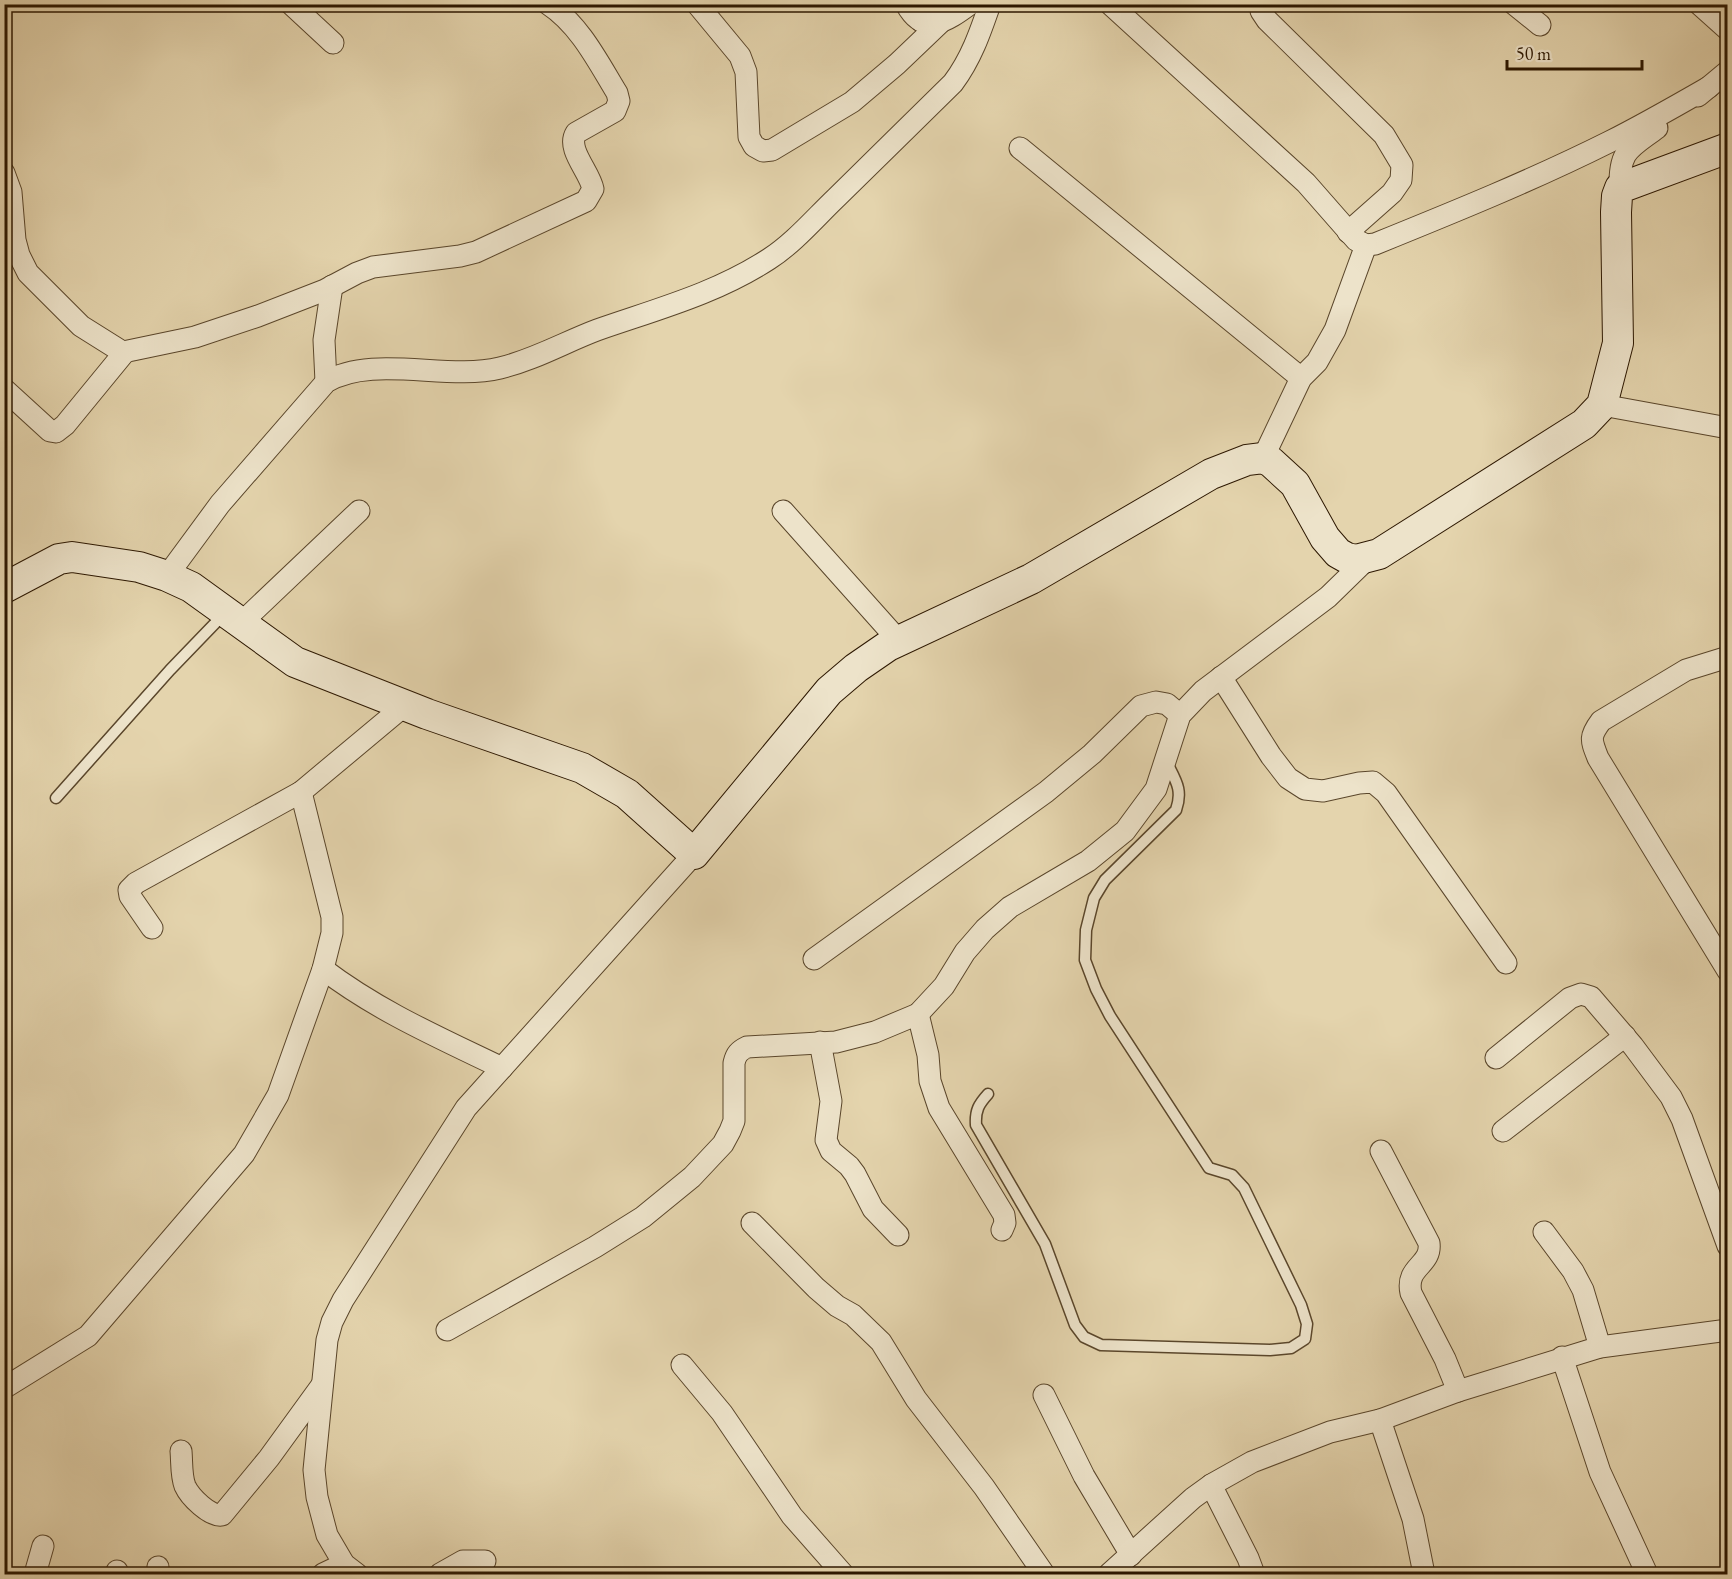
<svg xmlns="http://www.w3.org/2000/svg" width="1732" height="1579" font-family="'EB Garamond',serif">
<style>
.lines{fill:none;stroke-linecap:round;stroke-linejoin:round}
.lane-casing{stroke:#5a462b;stroke-width:13}
.street-casing{stroke:#5a462b;stroke-width:23}
.secondary-casing{stroke:#2c1700;stroke-width:32}
.lane{stroke:#ede3ca;stroke-width:10}
.street{stroke:#ede3ca;stroke-width:21}
.secondary{stroke:#ede3ca;stroke-width:30}
</style>
<rect width="100%" height="100%" fill="#e4d4ad"/>
<filter id="stains"><feTurbulence type="fractalNoise" baseFrequency=".00333" numOctaves="4"/><feColorMatrix values="0 0 0 0 .2 0 0 0 0 .09 0 0 0 0 .02 0 0 0 .5 -.17"/></filter>
<radialGradient id="worn" r=".72"><stop offset=".6" stop-color="#630" stop-opacity="0"/><stop offset="1" stop-color="#630" stop-opacity=".3"/></radialGradient>
<g class="lines">
<g class="lane-casing">
<g id="lane">
<polyline points="56,798 170,670 224,614"/>
<path d="M988,1094C979,1104 975,1110 976,1125L1045,1244L1075,1325L1084,1337L1101,1345L1270,1350L1291,1348L1305,1339L1307,1324L1301,1305L1244,1188L1232,1175L1209,1168L1110,1016L1096,989L1085,960L1086,930L1094,898L1105,880L1176,810C1183,790 1176,781 1167,763"/>
</g>
</g>
<g class="street-casing">
<g id="street">
<polyline points="291,4 333,43"/>
<polyline points="697,4 740,56 746,72 749,137 754,146 763,151 772,150 852,102 897,64 941,22"/>
<path d="M906,4C924,37 947,21 970,4"/>
<path d="M1110,4L1306,183L1356,240L1366,245L1375,244C1454,212 1533,180 1609,142C1643,125 1676,106 1709,87"/>
<polyline points="1262,4 1261,11 1267,20 1384,135 1402,165 1401,180 1392,193 1348,232"/>
<polyline points="1514,4 1540,25"/>
<polyline points="1699,4 1728,30"/>
<polyline points="921,21 931,4"/>
<polyline points="1698,96 1728,71"/>
<polyline points="1020,148 1301,378"/>
<polyline points="4,173 11,192 15,240 19,255 28,273 81,326 124,353"/>
<path d="M1620,188C1619,150 1629,149 1657,128"/>
<polyline points="326,382 324,340 332,286"/>
<path d="M4,389L50,431L56,432L65,425L124,353L128,351L195,337L258,316L325,290L357,273L373,267L460,256L476,252L586,201L593,189C590,172 566,149 576,133L615,111L619,101L617,93C598,62 580,25 548,4"/>
<polyline points="1602,405 1728,428"/>
<polyline points="1263,458 1301,378 1317,362 1335,330 1366,245"/>
<polyline points="783,511 899,641"/>
<path d="M167,576L220,504L326,382C372,354 447,381 500,368C534,360 565,342 597,330C657,309 715,294 769,259C794,243 815,218 836,198C875,160 914,121 953,83C971,59 980,33 990,4"/>
<polyline points="241,623 359,511"/>
<path d="M1728,657L1686,670L1601,721C1589,737 1591,740 1598,758L1728,971"/>
<polyline points="1221,677 1271,756 1288,778 1305,789 1323,791 1359,783 1373,782 1386,793 1506,963"/>
<polyline points="152,928 130,896 129,890 136,883 301,792 404,706"/>
<polyline points="814,959 1046,792 1092,754 1141,706 1156,702 1167,704 1180,715"/>
<path d="M323,969C378,1011 440,1038 502,1068"/>
<polyline points="918,1014 928,1055 930,1081 939,1108 1004,1215 1005,1223 1002,1230"/>
<polyline points="820,1042 831,1101 826,1140 831,1151 849,1166 855,1174 873,1209 898,1235"/>
<polyline points="1496,1058 1570,998 1581,994 1591,997 1633,1046 1671,1097 1682,1119 1728,1246"/>
<polyline points="1503,1131 1625,1036"/>
<path d="M1381,1151L1429,1243C1432,1266 1405,1266 1411,1293L1445,1359L1458,1391"/>
<polyline points="752,1223 816,1288 837,1306 853,1315 881,1342 916,1399 984,1487 1044,1574"/>
<polyline points="1544,1232 1573,1271 1583,1290 1600,1347"/>
<path d="M447,1330L595,1247L643,1217L692,1177L723,1144L730,1131L734,1121V1063C736,1054 739,1051 747,1047L836,1042L875,1032L918,1014L944,986L965,952L985,929L1010,907L1088,861L1125,831L1156,789L1180,715L1203,691L1328,597L1368,558"/>
<polyline points="1562,1357 1600,1472 1647,1574"/>
<polyline points="682,1365 722,1413 792,1516 843,1574"/>
<polyline points="4,1388 88,1336 244,1154 278,1095 323,969 332,933 332,917 301,792"/>
<polyline points="1044,1395 1084,1476 1131,1555"/>
<polyline points="1380,1420 1413,1519 1424,1574"/>
<path d="M181,1451C182,1462 181,1476 185,1486C190,1497 210,1517 222,1515L269,1458L322,1385"/>
<polyline points="1211,1485 1248,1558 1254,1574"/>
<polyline points="35,1574 43,1546"/>
<polyline points="116,1574 117,1571"/>
<polyline points="157,1574 158,1567"/>
<polyline points="323,1574 344,1564"/>
<polyline points="357,1574 344,1564 327,1535 317,1497 314,1470 327,1340 332,1322 343,1300 466,1108 694,854"/>
<polyline points="440,1574 463,1561 485,1561"/>
<polyline points="1109,1574 1193,1498 1211,1485 1252,1462 1330,1432 1380,1420 1458,1391 1600,1347 1728,1330"/>
</g>
</g>
<g class="secondary-casing">
<polyline id="secondary" points="4,588 59,559 72,557 139,567 167,576 191,587 295,662 427,714 582,768 627,794 694,854 829,691 856,668 888,646 1031,579 1211,474 1247,460 1263,458 1271,462 1295,484 1325,538 1338,553 1347,558 1356,560 1379,554 1584,424 1602,405 1618,343 1616,212 1617,196 1620,188 1728,148"/>
</g>
<use href="#lane" class="lane"/>
<use href="#street" class="street"/>
<use href="#secondary" class="secondary"/>
</g>
<rect width="1732" height="1579" fill="none" stroke="#e4d4ad" stroke-width="24"/>
<rect x="6" y="6" width="1720" height="1567" fill="none" stroke="#2c1700" stroke-width="3"/>
<rect x="12" y="12" width="1708" height="1555" fill="none" stroke="#2c1700" stroke-width="1.5"/>
<path d="M1507 60v9h135v-9" fill="none" stroke="#2c1700" stroke-width="3"/>
<text x="1516" y="60" font-size="18" fill="#2c1700" stroke="#ede3ca" stroke-width="4.5" paint-order="stroke">50 m</text>
<rect width="100%" height="100%" filter="url(#stains)"/>
<rect width="100%" height="100%" fill="url(#worn)"/>
</svg>
